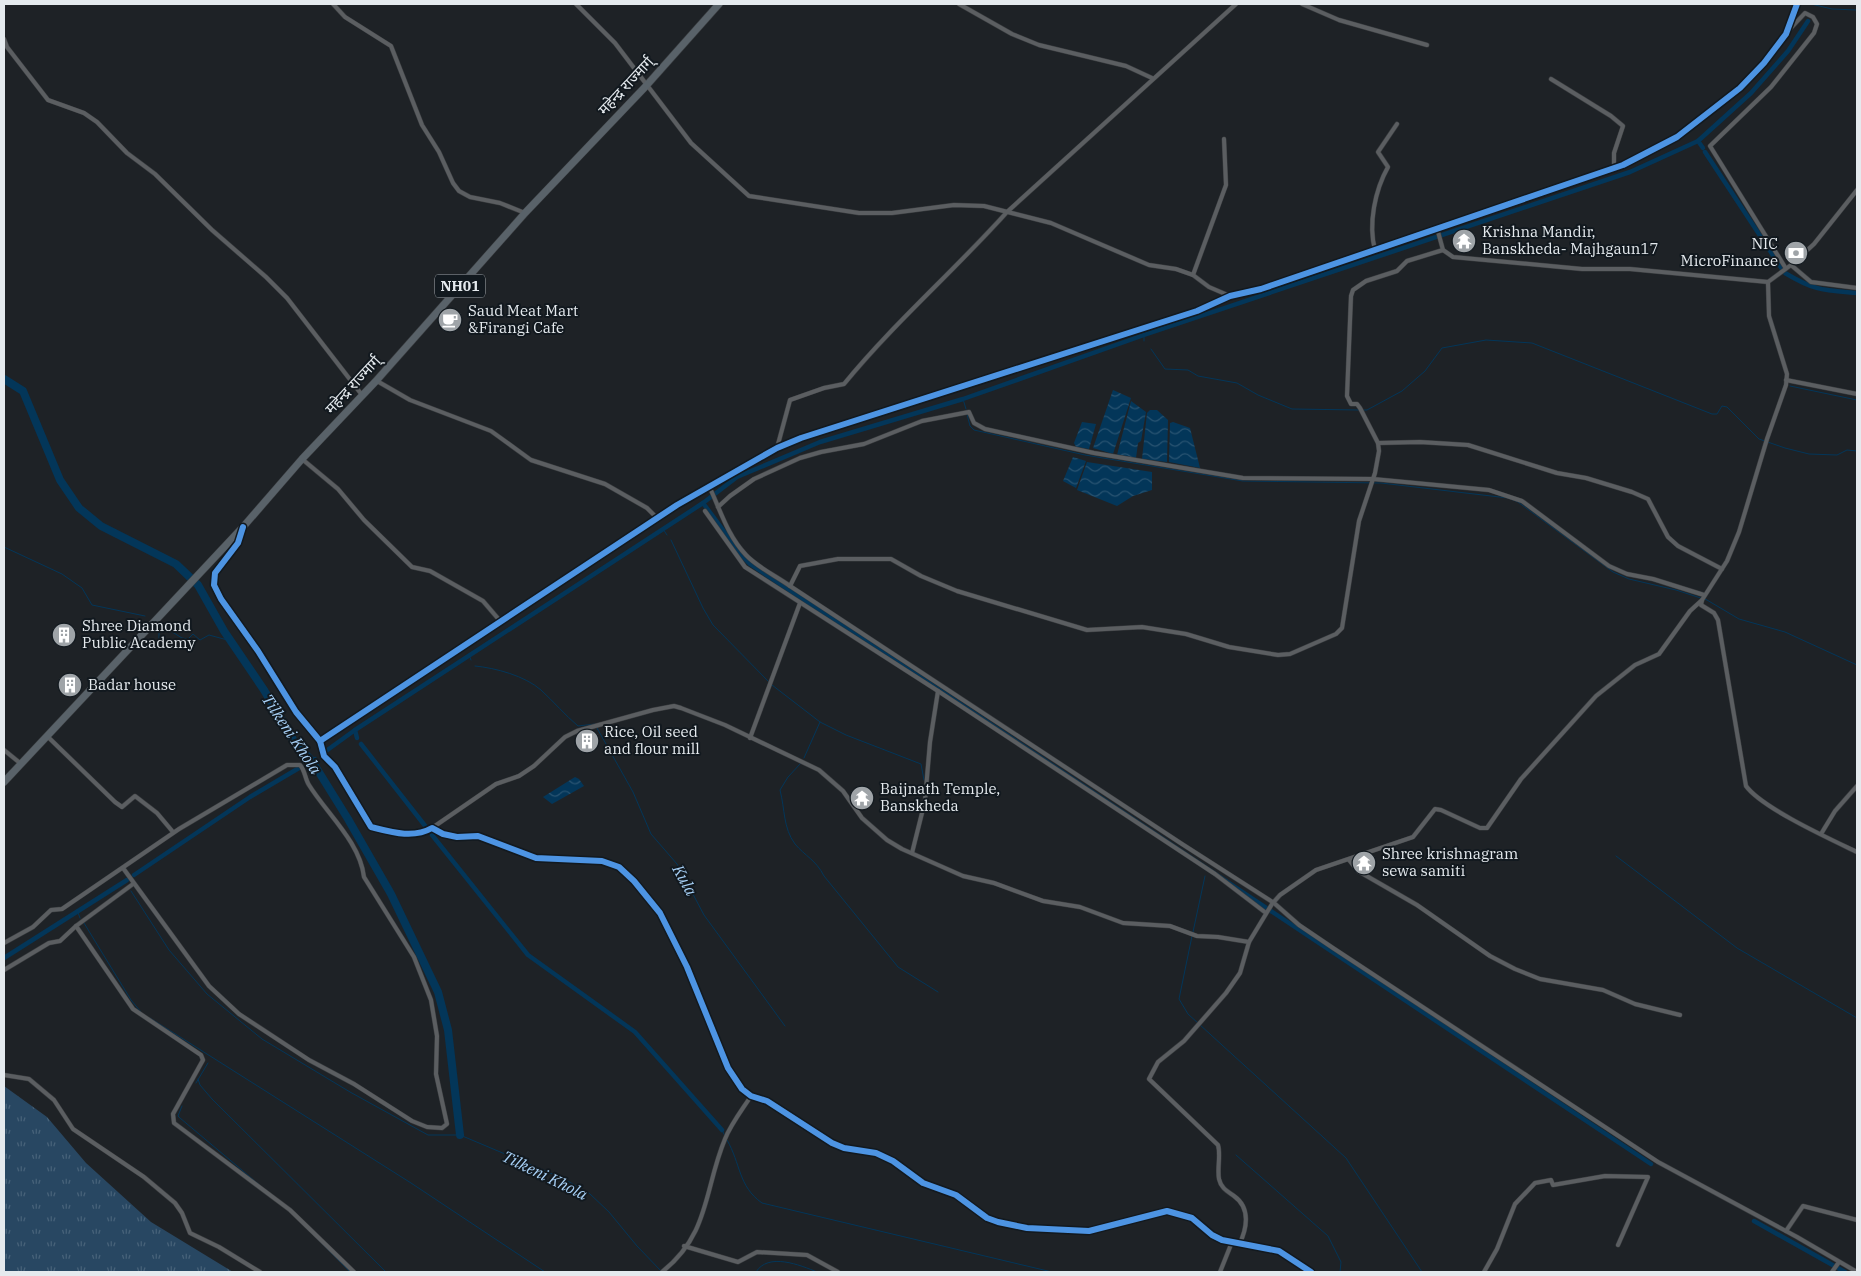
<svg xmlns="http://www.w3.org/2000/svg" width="1861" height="1276" font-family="'IBM Plex Serif','Noto Sans Devanagari',serif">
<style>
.grass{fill:url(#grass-tufts)}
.water{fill:url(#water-waves)}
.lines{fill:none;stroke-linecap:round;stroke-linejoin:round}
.stream{stroke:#033659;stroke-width:1}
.canal{stroke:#033659;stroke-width:4.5}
.river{stroke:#033659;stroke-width:8}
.street-casing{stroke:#393c3f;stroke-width:5}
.highway-casing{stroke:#393c3f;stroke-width:8}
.street{stroke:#5b5e61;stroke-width:4}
.highway{stroke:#596269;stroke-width:7}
.cycleway-casing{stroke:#12191f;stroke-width:9}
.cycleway{stroke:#4d94e3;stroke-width:6}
.labels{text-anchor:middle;stroke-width:4;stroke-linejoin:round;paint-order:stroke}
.shield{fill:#12191f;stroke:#a6abb0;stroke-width:1}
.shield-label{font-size:14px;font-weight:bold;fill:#e5eaee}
.street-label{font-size:15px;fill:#e5eaee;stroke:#12191f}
.poi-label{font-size:15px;fill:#e5eaee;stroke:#12191f;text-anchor:start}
.water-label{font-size:16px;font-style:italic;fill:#a7d0f6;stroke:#12191f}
</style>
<defs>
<pattern id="grass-tufts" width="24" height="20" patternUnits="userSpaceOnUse" patternTransform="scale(1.25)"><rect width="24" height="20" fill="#284762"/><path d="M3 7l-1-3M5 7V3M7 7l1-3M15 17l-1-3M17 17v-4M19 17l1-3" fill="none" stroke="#476279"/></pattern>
<pattern id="water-waves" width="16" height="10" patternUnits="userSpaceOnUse" patternTransform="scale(1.25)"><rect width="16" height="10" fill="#033659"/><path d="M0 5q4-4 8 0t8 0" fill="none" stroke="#285371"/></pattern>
</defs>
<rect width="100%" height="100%" fill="#1e2226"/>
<polygon class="grass" points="4,1086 47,1117 86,1163 151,1222 233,1272 4,1272"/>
<g class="water">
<polygon points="1113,390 1131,398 1113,454 1093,448"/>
<polygon points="1131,401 1146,412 1141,441 1138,443 1136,458 1117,455"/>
<polygon points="1150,410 1157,410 1168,420 1167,462 1142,459 1147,413"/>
<polygon points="1082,422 1096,424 1089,449 1076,447 1074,443"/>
<polygon points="1173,422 1190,428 1200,468 1169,462 1170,423"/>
<polygon points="1073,457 1086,461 1076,488 1063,481"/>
<polygon points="1087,462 1152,472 1152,490 1133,496 1117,506 1077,490"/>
<polygon points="575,777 579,779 584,786 552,804 543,797"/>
</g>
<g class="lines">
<g class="stream">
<polyline points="1811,4 1832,9 1857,10"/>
<polyline points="1144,335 1144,341"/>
<polyline points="1151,349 1165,369 1188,370 1198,376 1237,383 1258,395 1292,409 1359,410"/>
<polyline points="1790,386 1857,400"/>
<polyline points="963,399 966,409"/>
<polyline points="1363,410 1367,410 1402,391 1425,371 1442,348 1486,340 1532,343 1712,414 1717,414 1722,406 1727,407 1759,439 1785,448 1809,454 1837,455 1847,450 1857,451"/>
<polyline points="967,414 970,426 974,430 1085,455 1243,481 1381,483 1508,498 1518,502 1613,572 1629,579 1676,590 1707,600 1739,619 1785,632 1857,665"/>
<polyline points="663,529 667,535"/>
<polyline points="671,540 703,608 713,625 769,682"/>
<polyline points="4,547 62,574 82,588 92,605 145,616"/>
<polyline points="159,639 159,632 164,627 182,638 188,639 193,634 200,640 209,635 231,641"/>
<polyline points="469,655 471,660"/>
<path d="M475,666C496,668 525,676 541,690C554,702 565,715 578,726L595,724"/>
<polyline points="772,685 820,722 846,735 921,764 924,780"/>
<polyline points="597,728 633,792 651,834 677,864 704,915 785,1026"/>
<polyline points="804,758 820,722"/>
<path d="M801,763L788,777L780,790C785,809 783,828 795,844C805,856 816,860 824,876L898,967L938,992"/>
<polyline points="1616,856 1737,948 1857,1018"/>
<polyline points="131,891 169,950 207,994 262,1039 350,1092 428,1135 460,1135 562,1178 589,1193 609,1212 637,1246 662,1272"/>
<polyline points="77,910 80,918"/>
<polyline points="84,923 131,1000 141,1012"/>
<polyline points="1193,932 1205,876"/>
<polyline points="1192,936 1179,999 1188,1014 1346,1158 1422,1272"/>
<polyline points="150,1018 411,1183 545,1272"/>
<polyline points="198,1079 200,1085 212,1099 386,1272"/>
<polyline points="196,1083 208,1063"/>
<polyline points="182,1106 178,1116 180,1118 262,1187"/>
<polyline points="722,1130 725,1136"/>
<path d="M727,1140C741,1164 738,1186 762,1203L1052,1272"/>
<polyline points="1236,1155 1328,1236 1341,1262 1340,1272"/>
<polyline points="317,1239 350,1272"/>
<path d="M756,1272C768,1252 800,1265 817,1272"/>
</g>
<g class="canal">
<polyline points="1698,141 1703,148"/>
<polyline points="1705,152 1782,269"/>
<path d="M1785,273C1815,291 1823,290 1857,293"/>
<path d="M703,503L743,557L750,564C1051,762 1350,965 1651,1164"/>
<polyline points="355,730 357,738"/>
<polyline points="361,744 426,827"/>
<polyline points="326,751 355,730 703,503 737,477 820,442 963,399 1144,335 1630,172 1698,141 1751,93 1788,51 1808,21"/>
<polyline points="308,763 315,759"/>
<polyline points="432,835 528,955 635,1032 722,1130"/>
<polyline points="134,875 250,797 299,768"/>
<polyline points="4,958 127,880"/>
<polyline points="1754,1221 1845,1272"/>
</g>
<polyline class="river" points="4,379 23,391 60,480 79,508 101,526 176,564 198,585 224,631 264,690 295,743 312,761 348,819 391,894 438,992 448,1030 460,1135"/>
<g class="street-casing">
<g id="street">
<polyline points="333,4 345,17 391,46 422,125 439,152 453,183 459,191 470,197 500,203 525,213"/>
<polyline points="576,4 615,43 691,143 749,196 859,213 892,213 954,205 984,206 1051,223 1149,265 1176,269 1193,275 1209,287 1230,296"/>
<polyline points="959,4 1012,34 1039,45 1126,66 1152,78"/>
<polyline points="1302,4 1339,20 1427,45"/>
<polyline points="4,39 7,47 48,100 84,113 97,122 127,153 155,174 212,230 266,277 287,298 362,395"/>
<polyline points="1551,79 1611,116 1623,126 1614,153 1614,168"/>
<polyline points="1437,228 1443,250 1453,257 1582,269 1630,269 1768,282"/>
<path d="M1375,250C1368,224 1375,190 1388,167L1378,152L1397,124"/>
<polyline points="1791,265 1814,244 1857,190"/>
<polyline points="1785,267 1710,146 1771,87 1814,33 1817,24 1813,17 1805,13 1789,30"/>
<polyline points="1193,275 1226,185 1224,139"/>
<polyline points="1786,380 1857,394"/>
<polyline points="377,381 410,400 491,431 531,460 605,484 647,508 657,518"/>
<polyline points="1378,443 1420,442 1468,445 1557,473 1586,478 1632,492 1648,499 1668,537 1678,546 1722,569"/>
<path d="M777,448L790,400L824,388L844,384C894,323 954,271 1007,212L1236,4"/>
<polyline points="302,459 338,489 364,520 412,567 430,571 483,601 501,622"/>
<path d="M709,486C720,509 727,535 746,555C757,567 776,576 790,586L1182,844L1274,903L1299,925L1333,948L1658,1162L1797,1237L1857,1272"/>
<polyline points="718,507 730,496 754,479 800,458 821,452 864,444 922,421 969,412 974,423 985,429 1094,453 1243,478 1373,479 1489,490 1522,501 1609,566 1627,574 1653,579 1704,595"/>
<polyline points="705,511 745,567 938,691 1215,874 1266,913"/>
<path d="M242,531L238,543L215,573L214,585L221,599L258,651L296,712L320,741L324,756L335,767L371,827C391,832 413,839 432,828L443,834L457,837L478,836L536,858L602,861L619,867L634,881L660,913L687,967L728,1068L742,1089L751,1096L767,1101L832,1143L844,1148L876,1153L893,1161L923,1183L956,1195L987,1218L998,1222L1027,1228L1089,1231L1167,1211L1192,1218L1212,1235L1222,1240L1279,1251L1311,1272"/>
<polyline points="790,586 800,566 838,559 891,559 921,576 957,591 1087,630 1142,627 1186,634 1229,647 1278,655 1290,654 1336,634 1342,628 1359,521 1375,473 1379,451 1378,443 1360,408 1357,404 1351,404 1347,396 1351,296 1353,290 1366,281 1397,271 1407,261 1443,250"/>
<path d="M1702,600L1701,605L1714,613L1718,620L1746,786C1762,808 1830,839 1857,852"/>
<polyline points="47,736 115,802 122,807 135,796 157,813 173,832"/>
<polyline points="750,738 800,603"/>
<polyline points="320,741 677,505 777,448 801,438 1197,311 1230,296 1261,289 1623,165 1677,137 1740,88 1764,63 1786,34 1797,4"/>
<polyline points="4,750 20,763"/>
<polyline points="432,828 496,784 519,776 534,766 565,737 577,731 653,710 674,706 681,708 725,725 819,770 843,791 862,818 887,840 902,849 963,876 994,883 1043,901 1080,907 1123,923 1170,926 1197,936 1218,937 1249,942"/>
<polyline points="1821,834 1835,811 1857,786"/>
<polyline points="912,853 925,801 930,742 938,691"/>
<polyline points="1349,860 1358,871 1417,905 1490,956 1515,969 1540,979 1603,990 1635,1004 1680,1015"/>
<polyline points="76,926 133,1009 201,1055 203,1060 173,1114 174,1123 290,1210 354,1272"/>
<path d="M4,943L33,927L51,910L62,909L179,829L287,765H300C305,770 305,779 309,785C327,814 360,842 364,877L414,957L431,1000L437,1036L436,1074L447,1124L442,1128L427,1127L412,1121L354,1084L309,1060L239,1014L209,986L123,868"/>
<polyline points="4,970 49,943 60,941 76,926 133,884"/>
<polyline points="4,1075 29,1079 54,1100 73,1129 144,1177 175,1203 182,1213 190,1233 219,1247 260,1272"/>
<polyline points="1786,1231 1803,1206 1857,1220"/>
<path d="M1239,1245C1247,1229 1251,1208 1234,1196C1227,1191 1221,1188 1219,1179C1217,1168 1221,1155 1218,1145L1149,1079L1158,1062L1184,1041L1226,993L1240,973L1249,942L1272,904L1280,895L1316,870L1413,837L1435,809L1441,810L1480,828H1487L1521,779L1596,696L1635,665L1659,654L1690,611L1702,600L1727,561L1739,532L1767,439L1786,385L1787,374L1769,316L1768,282L1791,265L1811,282L1857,288"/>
<polyline points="684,1246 738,1262 757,1252 807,1255 838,1272"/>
<path d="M662,1272C710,1234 704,1189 725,1139C731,1124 742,1110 751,1096"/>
<polyline points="1220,1272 1232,1242"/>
<polyline points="1484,1272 1497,1249 1515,1204 1535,1183 1551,1180 1553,1185 1605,1176 1648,1177 1618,1245"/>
<polyline points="1832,1272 1839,1262"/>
</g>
</g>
<g class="highway-casing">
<polyline id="highway" points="4,782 243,527 302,459 376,381 525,213 646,86 719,4"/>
</g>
<use href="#street" class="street"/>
<use href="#highway" class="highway"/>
<g class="cycleway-casing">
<g id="cycleway">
<path d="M243,527L238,543L215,573L214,585L221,599L258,651L296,712L320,741L324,756L335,767L371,827C391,832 413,839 432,828L443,834L457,837L478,836L536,858L602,861L619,867L634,881L660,913L687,967L728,1068L742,1089L751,1096L767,1101L832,1143L844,1148L876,1153L893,1161L923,1183L956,1195L987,1218L998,1222L1027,1228L1089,1231L1167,1211L1192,1218L1212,1235L1222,1240L1279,1251L1311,1272"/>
<polyline points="320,741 677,505 777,448 801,438 1197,311 1230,296 1261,289 1623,165 1677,137 1740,88 1764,63 1786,34 1797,4"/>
</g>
</g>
<use href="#cycleway" class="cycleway"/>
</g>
<defs>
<g id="temple-disc" transform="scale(1.25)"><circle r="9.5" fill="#9fa4a8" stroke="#12191f"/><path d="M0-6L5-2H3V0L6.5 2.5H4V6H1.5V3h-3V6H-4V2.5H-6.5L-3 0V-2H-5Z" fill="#fff"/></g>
<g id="bank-disc" transform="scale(1.25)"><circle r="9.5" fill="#9fa4a8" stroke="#12191f"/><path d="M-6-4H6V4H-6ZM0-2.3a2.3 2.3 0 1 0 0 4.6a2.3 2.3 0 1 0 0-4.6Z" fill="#fff"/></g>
<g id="cafe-disc" transform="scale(1.25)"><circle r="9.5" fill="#9fa4a8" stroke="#12191f"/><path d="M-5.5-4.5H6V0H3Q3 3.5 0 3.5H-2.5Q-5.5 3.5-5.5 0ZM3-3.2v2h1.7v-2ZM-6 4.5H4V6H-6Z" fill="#fff"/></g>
<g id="building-disc" transform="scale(1.25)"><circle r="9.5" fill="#9fa4a8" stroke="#12191f"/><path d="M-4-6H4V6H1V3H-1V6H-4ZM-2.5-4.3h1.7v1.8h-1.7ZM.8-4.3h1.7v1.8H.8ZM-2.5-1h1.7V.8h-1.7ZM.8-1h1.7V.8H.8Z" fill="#fff"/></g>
</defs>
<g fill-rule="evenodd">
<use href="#temple-disc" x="1464" y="241"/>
<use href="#bank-disc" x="1796" y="253"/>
<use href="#cafe-disc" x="450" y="320"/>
<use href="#building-disc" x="64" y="635"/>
<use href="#building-disc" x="70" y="685"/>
<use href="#building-disc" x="587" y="741"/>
<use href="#temple-disc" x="862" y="798"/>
<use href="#temple-disc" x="1364" y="863"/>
</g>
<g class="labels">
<rect class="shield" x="435" y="274.5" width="50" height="23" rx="4"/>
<g class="shield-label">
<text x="460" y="291">NH01</text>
</g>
<g class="street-label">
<text transform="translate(626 86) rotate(-47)" y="5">महेन्द्र राज्मार्ग्</text>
<text transform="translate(353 385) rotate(-47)" y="5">महेन्द्र राज्मार्ग्</text>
</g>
<g class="poi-label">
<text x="1482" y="237">Krishna Mandir,<tspan x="1482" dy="17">Banskheda- Majhgaun17</tspan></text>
<text x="1778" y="249" text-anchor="end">NIC<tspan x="1778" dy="17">MicroFinance</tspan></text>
<text x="468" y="316">Saud Meat Mart<tspan x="468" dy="17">&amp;Firangi Cafe</tspan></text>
<text x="82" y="631">Shree Diamond<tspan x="82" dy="17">Public Academy</tspan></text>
<text x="88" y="690">Badar house</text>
<text x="604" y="737">Rice, Oil seed<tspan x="604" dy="17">and flour mill</tspan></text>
<text x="880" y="794">Baijnath Temple,<tspan x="880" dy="17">Banskheda</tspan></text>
<text x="1382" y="859">Shree krishnagram<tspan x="1382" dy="17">sewa samiti</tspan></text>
</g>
<g class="water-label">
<text transform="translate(292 734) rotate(56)" y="6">Tilkeni Khola</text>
<text transform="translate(685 880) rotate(61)" y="6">Kula</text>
<text transform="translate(545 1175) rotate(26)" y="6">Tilkeni Khola</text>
</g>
</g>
<rect width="1861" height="1276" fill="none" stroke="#e5eaee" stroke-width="10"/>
</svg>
